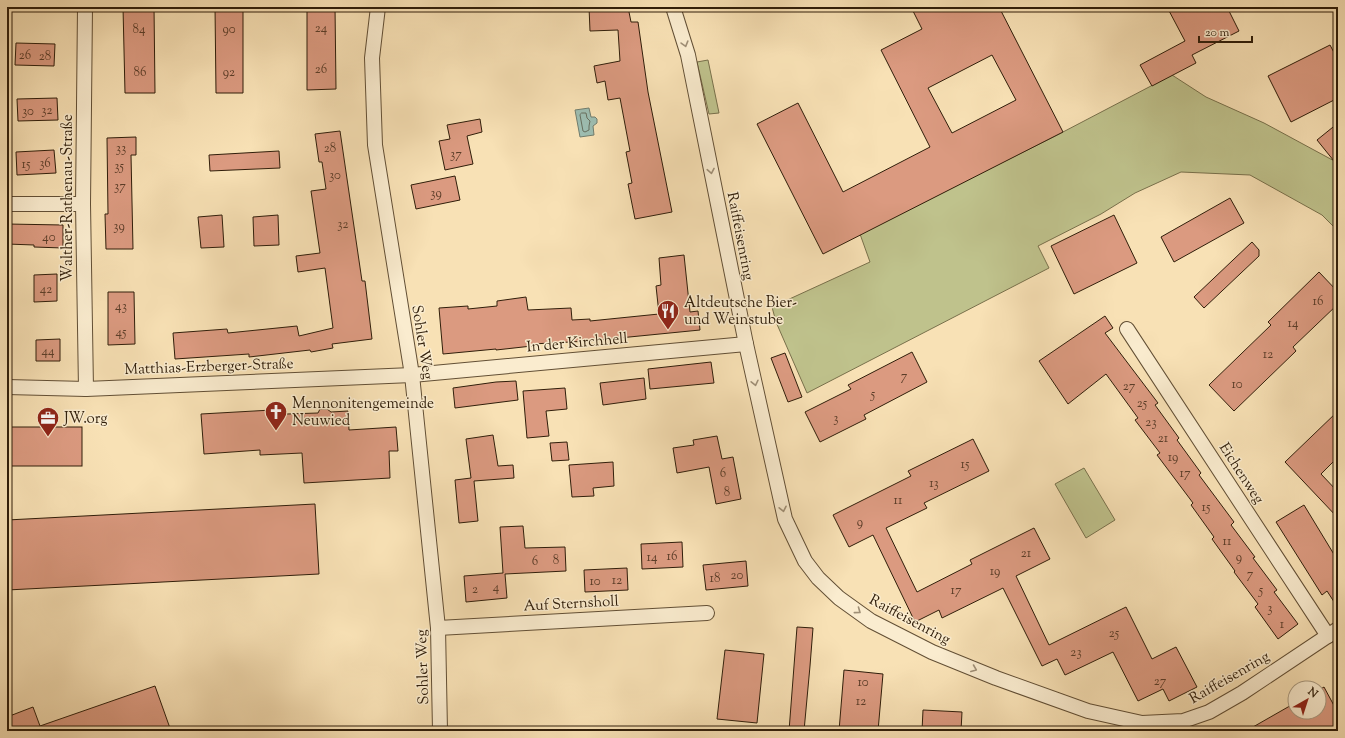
<svg xmlns="http://www.w3.org/2000/svg" width="1345" height="738" font-family="'Sorts Mill Goudy',serif">
<style>
.green{fill:#bfc28c;stroke:#78704b}
.water{fill:#9dbdb1;stroke:#717d6e}
.lines{fill:none;stroke-linecap:round;stroke-linejoin:round}
.shore{stroke:#666e5e;stroke-width:1}
.building{fill:#db9a80;stroke:#301e0a;fill-rule:evenodd}
.street-casing{stroke:#624f35;stroke-width:16}
.street{stroke:#faeccf;stroke-width:14}
.oneway{stroke:#9f8f76}
.labels{text-anchor:middle;stroke-width:3;stroke-linejoin:round;paint-order:stroke}
.number-label{font-size:13px;fill:#5b3d28}
.street-label{font-size:15px;fill:#301e0a;stroke:#faeccf}
.poi-label{font-size:15px;fill:#301e0a;stroke:#faeccf;text-anchor:start}
</style>
<rect width="100%" height="100%" fill="#f8e1b5"/>
<filter id="stains"><feTurbulence type="fractalNoise" baseFrequency=".005" numOctaves="4"/><feColorMatrix values="0 0 0 0 .2 0 0 0 0 .09 0 0 0 0 .02 0 0 0 .5 -.17"/></filter>
<radialGradient id="worn" r=".72"><stop offset=".6" stop-color="#630" stop-opacity="0"/><stop offset="1" stop-color="#630" stop-opacity=".3"/></radialGradient>
<g class="green">
<polygon points="708,60 719,113 709,114 697,62"/>
<polygon points="1172,75 1206,97 1264,123 1338,163 1338,231 1322,215 1250,175 1181,172 1135,193 1101,214 1038,246 1049,268 807,393 776,322 772,307 870,262 860,234 1063,132"/>
<polygon points="1084,468 1115,520 1086,538 1055,484"/>
</g>
<polygon class="water" points="589,108 591,117 595,117 597,119 597,123 593,126 594,135 580,137 575,110"/>
<g class="lines">
<polygon class="shore" points="582,113 586,113 587,118 590,121 589,126 589,130 585,132 583,131 580,115"/>
</g>
<g class="building">
<polygon points="123,7 154,7 155,93 125,93"/>
<polygon points="215,7 243,7 243,93 216,93"/>
<polygon points="307,7 335,7 336,89 307,90"/>
<polygon points="589,7 628,7 631,22 638,22 648,92 672,212 635,219 628,184 632,183 626,152 630,151 620,98 608,100 605,81 597,83 594,66 620,61 618,30 590,31"/>
<path d="M911,7H999L1063,132L823,254L757,124L798,103L843,192L930,147L881,50L922,29ZM992,55L1016,100L952,133L928,88Z"/>
<polygon points="1167,7 1227,7 1239,31 1192,55 1196,63 1152,86 1140,65 1185,41"/>
<polygon points="16,43 55,44 54,66 15,65"/>
<polygon points="1330,45 1338,60 1338,98 1291,122 1268,76"/>
<polygon points="57,98 58,120 18,121 17,99"/>
<polygon points="480,119 482,132 467,136 473,164 445,170 439,141 450,139 447,125"/>
<polygon points="1338,123 1338,166 1317,140"/>
<polygon points="340,131 362,281 365,281 372,339 332,344 333,348 311,352 310,350 249,357 249,354 175,359 173,333 227,329 228,333 297,326 299,336 333,328 325,268 298,272 296,256 320,253 311,191 326,189 322,162 319,162 315,134"/>
<polygon points="136,137 136,155 131,155 133,249 106,249 105,214 108,214 107,138"/>
<polygon points="54,150 56,173 17,175 16,152"/>
<polygon points="279,151 280,168 210,171 209,155"/>
<polygon points="455,176 460,200 416,209 411,185"/>
<polygon points="1230,198 1244,223 1174,262 1161,237"/>
<polygon points="222,215 224,247 201,248 198,217"/>
<polygon points="278,215 279,245 254,246 253,217"/>
<polygon points="1114,215 1137,263 1074,294 1051,246"/>
<polygon points="7,224 63,225 63,248 34,247 34,245 7,244"/>
<polygon points="1252,242 1259,250 1259,256 1204,308 1194,297"/>
<polygon points="684,255 690,312 698,311 700,330 589,341 532,344 532,346 496,350 496,349 443,354 439,308 468,306 468,309 497,306 497,301 526,297 528,310 571,308 572,320 590,319 590,321 659,314 656,286 661,285 659,258"/>
<polygon points="1319,272 1338,292 1338,304 1293,347 1296,351 1234,411 1209,385 1271,325 1268,322"/>
<polygon points="57,274 57,301 34,302 34,275"/>
<polygon points="108,292 134,292 135,344 108,345"/>
<polygon points="1105,316 1113,328 1105,333 1158,403 1155,405 1179,438 1177,440 1201,473 1199,475 1234,522 1231,525 1255,557 1253,558 1277,590 1274,592 1298,624 1278,639 1255,607 1258,604 1234,572 1235,571 1212,539 1214,537 1191,505 1193,503 1157,455 1160,453 1135,420 1138,418 1106,374 1068,404 1039,361"/>
<polygon points="60,339 60,361 36,361 36,340"/>
<polygon points="912,352 927,382 864,415 866,419 820,442 805,412 851,389 848,385"/>
<polygon points="785,353 802,397 788,402 771,358"/>
<polygon points="711,362 714,383 650,389 648,369"/>
<polygon points="644,378 646,399 603,405 600,383"/>
<polygon points="516,381 518,400 455,408 453,388 496,382"/>
<polygon points="565,388 567,409 546,411 549,436 527,438 523,391"/>
<polygon points="274,407 287,414 318,413 320,409 327,409 331,412 348,411 349,430 396,427 398,451 389,451 390,478 304,483 302,453 260,455 260,450 204,454 201,414 272,410"/>
<polygon points="1338,411 1338,457 1321,474 1338,492 1338,518 1285,462"/>
<rect x="11" y="427" width="71" height="39"/>
<polygon points="493,435 498,466 513,465 514,478 474,481 478,521 459,523 455,480 471,478 466,439"/>
<polygon points="717,436 722,459 733,457 741,499 716,504 709,467 677,473 673,448 694,445 693,440"/>
<polygon points="973,439 989,471 924,503 927,508 886,528 917,592 972,564 970,560 1034,528 1050,559 1016,576 1049,645 1126,607 1152,659 1176,647 1197,687 1169,701 1163,689 1138,701 1113,652 1065,675 1057,659 1042,666 1003,588 942,618 939,610 915,622 873,535 849,547 833,515 911,476 908,471"/>
<polygon points="567,442 569,460 552,461 550,443"/>
<polygon points="613,462 614,486 593,488 594,496 572,497 569,465"/>
<polygon points="315,504 319,574 7,590 7,520"/>
<polygon points="1304,505 1338,561 1338,608 1327,591 1322,595 1276,522"/>
<polygon points="523,526 525,548 565,547 566,571 505,574 507,598 466,602 464,576 503,573 500,527"/>
<polygon points="682,542 683,567 642,569 641,544"/>
<polygon points="746,561 748,586 706,590 703,565"/>
<polygon points="627,568 628,590 585,592 584,570"/>
<polygon points="797,627 813,628 810,666 804,731 789,731"/>
<polygon points="725,650 764,654 757,723 717,719"/>
<polygon points="844,670 883,674 878,731 839,731"/>
<polygon points="155,686 171,731 7,731 7,717 33,707 40,726"/>
<polygon points="1324,687 1338,713 1338,731 1246,731 1295,703 1295,712 1319,712 1319,690"/>
<polygon points="923,710 962,712 961,731 922,731"/>
</g>
<g class="lines">
<g class="street-casing">
<g id="street">
<polyline points="85,7 83,204 86,389"/>
<polyline points="378,7 372,58 375,145 412,375 438,628 440,731"/>
<polyline points="673,7 688,55 746,344 785,519 805,561 818,578 839,598 871,621 932,652 996,678 1088,711 1142,723 1183,721 1209,712 1242,693 1338,629"/>
<polyline points="7,204 83,204"/>
<polyline points="1127,329 1328,636"/>
<polyline points="7,387 86,389 412,375 746,344"/>
<polyline points="438,628 707,613"/>
</g>
</g>
<use href="#street" class="street"/>
</g>
<defs><path id="oneway-chevron" d="M-2-3.5L2.5 0L-2 3.5" fill="none" stroke-width="1.6" stroke-linecap="round" stroke-linejoin="round"/></defs>
<g class="oneway">
<use href="#oneway-chevron" transform="translate(685 44) rotate(74)"/>
<use href="#oneway-chevron" transform="translate(711 171) rotate(79)"/>
<use href="#oneway-chevron" transform="translate(755 383) rotate(77)"/>
<use href="#oneway-chevron" transform="translate(783 509) rotate(78)"/>
<use href="#oneway-chevron" transform="translate(858 611) rotate(36)"/>
<use href="#oneway-chevron" transform="translate(974 669) rotate(22)"/>
</g>
<defs>
<g id="restaurant-pin" transform="scale(1.15)"><path d="M0 17L-7.5 6A9.5 9.5 0 1 1 7.5 6Z" fill="#8f2418" stroke="#faeccf"/><path d="M-5-6h1v4h1v-4h1v4h1v-4h1v5L-1.5 .5V6h-2V.5L-5-1ZM5-6V6H3V1.5H1.5Q1.5-4 5-6Z" fill="#fff"/></g>
<g id="church-pin" transform="scale(1.15)"><path d="M0 17L-7.5 6A9.5 9.5 0 1 1 7.5 6Z" fill="#8f2418" stroke="#faeccf"/><path d="M-1.2-6h2.4v3.5h3.3v2.4h-3.3V6h-2.4V-.1h-3.3v-2.4h3.3Z" fill="#fff"/></g>
<g id="office-pin" transform="scale(1.15)"><path d="M0 17L-7.5 6A9.5 9.5 0 1 1 7.5 6Z" fill="#8f2418" stroke="#faeccf"/><path d="M-6-3h4V-5.5h4V-3h4V5H-6ZM-1-4.5V-3h2v-1.5ZM-6 0V1H6V0Z" fill="#fff"/></g>
</defs>
<g fill-rule="evenodd">
<use href="#restaurant-pin" x="668" y="311"/>
<use href="#church-pin" x="276" y="412"/>
<use href="#office-pin" x="48" y="418"/>
</g>
<g class="labels">
<g class="number-label">
<text x="321" y="32">24</text>
<text x="139" y="33">84</text>
<text x="229" y="33">90</text>
<text x="25" y="59">26</text>
<text x="45" y="60">28</text>
<text x="321" y="73">26</text>
<text x="140" y="76">86</text>
<text x="229" y="76">92</text>
<text x="47" y="114">32</text>
<text x="28" y="115">30</text>
<text x="121" y="152">33</text>
<text x="330" y="152">28</text>
<text x="456" y="158">37</text>
<text x="45" y="167">36</text>
<text x="26" y="168">15</text>
<text x="119" y="170">35</text>
<text x="335" y="179">30</text>
<text x="120" y="190">37</text>
<text x="436" y="197">39</text>
<text x="343" y="228">32</text>
<text x="119" y="230">39</text>
<text x="49" y="241">40</text>
<text x="46" y="293">42</text>
<text x="1318" y="305">16</text>
<text x="121" y="310">43</text>
<text x="1293" y="327">14</text>
<text x="121" y="336">45</text>
<text x="48" y="355">44</text>
<text x="1268" y="358">12</text>
<text x="904" y="380">7</text>
<text x="1237" y="388">10</text>
<text x="1129" y="390">27</text>
<text x="873" y="398">5</text>
<text x="1142" y="407">25</text>
<text x="836" y="422">3</text>
<text x="1151" y="426">23</text>
<text x="1163" y="442">21</text>
<text x="1173" y="461">19</text>
<text x="965" y="468">15</text>
<text x="723" y="477">6</text>
<text x="1185" y="477">17</text>
<text x="934" y="487">13</text>
<text x="727" y="496">8</text>
<text x="898" y="504">11</text>
<text x="1206" y="511">15</text>
<text x="860" y="526">9</text>
<text x="1227" y="545">11</text>
<text x="1026" y="557">21</text>
<text x="672" y="560">16</text>
<text x="652" y="561">14</text>
<text x="1239" y="561">9</text>
<text x="556" y="564">8</text>
<text x="535" y="565">6</text>
<text x="995" y="575">19</text>
<text x="1250" y="578">7</text>
<text x="737" y="579">20</text>
<text x="715" y="582">18</text>
<text x="617" y="584">12</text>
<text x="595" y="585">10</text>
<text x="496" y="591">4</text>
<text x="475" y="593">2</text>
<text x="956" y="594">17</text>
<text x="1261" y="594">5</text>
<text x="1270" y="612">3</text>
<text x="1282" y="628">1</text>
<text x="1114" y="637">25</text>
<text x="1076" y="656">23</text>
<text x="1160" y="685">27</text>
<text x="863" y="686">10</text>
<text x="861" y="705">12</text>
</g>
<g class="street-label">
<text transform="translate(67 198) rotate(-90)" y="5">Walther-Rathenau-Straße</text>
<text transform="translate(741 236) rotate(79)" y="5">Raiffeisenring</text>
<text transform="translate(423 342) rotate(81)" y="5">Sohler Weg</text>
<text transform="translate(577 342) rotate(-5)" y="5">In der Kirchhell</text>
<text transform="translate(209 366) rotate(-2)" y="5">Matthias-Erzberger-Straße</text>
<text transform="translate(1242 473) rotate(57)" y="5">Eichenweg</text>
<text transform="translate(571 603) rotate(-3)" y="5">Auf Sternsholl</text>
<text transform="translate(910 619) rotate(28)" y="5">Raiffeisenring</text>
<text transform="translate(422 667) rotate(-92)" y="5">Sohler Weg</text>
<text transform="translate(1229 677) rotate(-30)" y="5">Raiffeisenring</text>
</g>
<g class="poi-label">
<text x="684" y="307">Altdeutsche Bier-<tspan x="684" dy="17">und Weinstube</tspan></text>
<text x="292" y="408">Mennonitengemeinde<tspan x="292" dy="17">Neuwied</tspan></text>
<text x="64" y="423">JW.org</text>
</g>
</g>
<rect width="1345" height="738" fill="none" stroke="#f8e1b5" stroke-width="24"/>
<rect x="8" y="8" width="1329" height="722" fill="none" stroke="#301e0a" stroke-width="2"/>
<rect x="12" y="12" width="1321" height="714" fill="none" stroke="#301e0a"/>
<g transform="translate(1307 700) rotate(39)"><circle r="19" fill="#faeccf" stroke="#a99a80"/>
<path d="M0-3L7 15L0 10L-7 15Z" fill="#8f2418"/>
<text y="-6" font-size="11" font-weight="bold" text-anchor="middle" fill="#301e0a">N</text>
</g>
<path d="M1199 36v6h53v-6" fill="none" stroke="#301e0a" stroke-width="2"/>
<text x="1205" y="36" font-size="12" fill="#301e0a" stroke="#faeccf" stroke-width="3" paint-order="stroke">20 m</text>
<rect width="100%" height="100%" filter="url(#stains)"/>
<rect width="100%" height="100%" fill="url(#worn)"/>
</svg>
